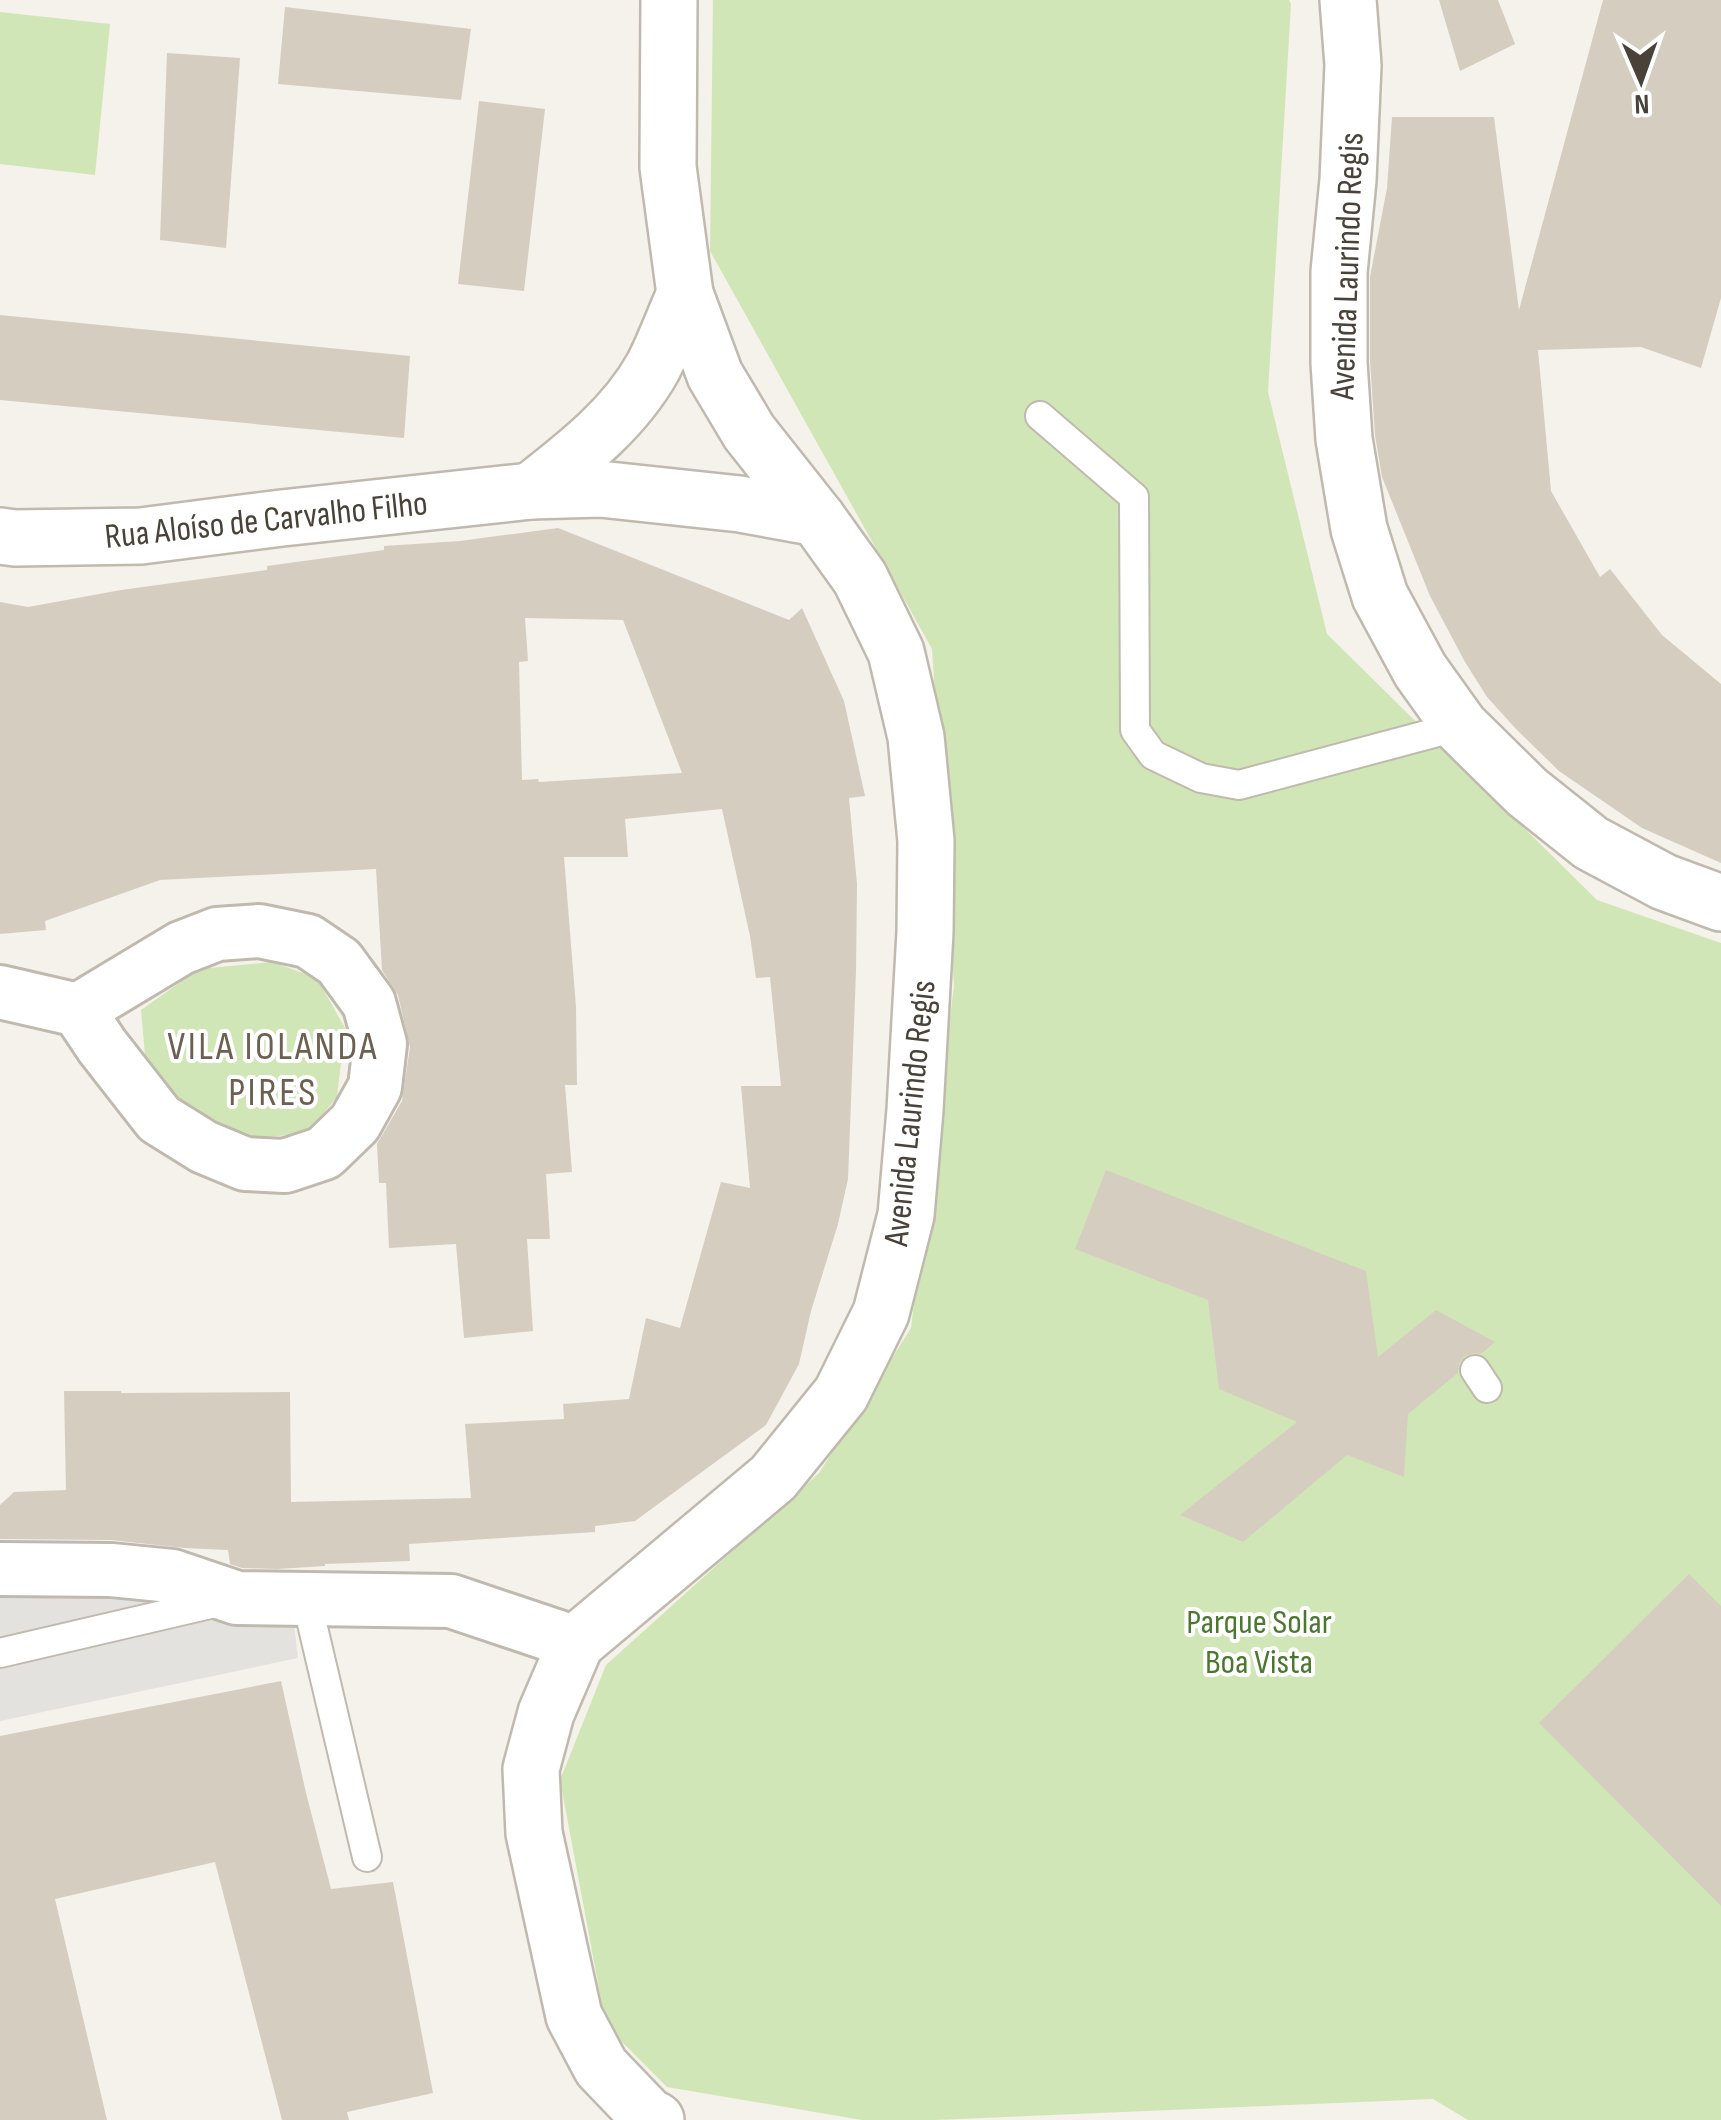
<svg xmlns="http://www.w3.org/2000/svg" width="1721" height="2120" font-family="'Sofia Sans Condensed',sans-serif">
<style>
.green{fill:#d1e6b6}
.parking{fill:#e4e2df}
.building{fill:#d6cdc1;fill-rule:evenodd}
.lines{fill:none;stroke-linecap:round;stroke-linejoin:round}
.service-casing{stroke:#c0b9ae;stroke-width:32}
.minor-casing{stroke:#c0b9ae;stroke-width:58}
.tertiary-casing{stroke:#c0b9ae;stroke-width:60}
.service{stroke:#fff;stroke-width:28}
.minor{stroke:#fff;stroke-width:52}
.tertiary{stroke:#fff;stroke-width:55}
.labels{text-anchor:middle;stroke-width:8;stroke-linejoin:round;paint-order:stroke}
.street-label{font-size:35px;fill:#494239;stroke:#fff}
.park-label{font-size:35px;fill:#4b782e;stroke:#fff}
.quarter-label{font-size:40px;letter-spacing:2.5px;fill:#6b6051;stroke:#fff}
</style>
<rect width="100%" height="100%" fill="#f5f1eb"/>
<g class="green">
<polygon points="713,0 1289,0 1291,4 1268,392 1327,634 1597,900 1721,943 1721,2120 1468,2120 1433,2099 935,2120 862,2120 667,2087 606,2026 560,1780 606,1665 819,1473 911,1328 954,986 932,649 710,251"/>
<polygon points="0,12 110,24 95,175 0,164"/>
<polygon points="272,962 317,978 345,1028 337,1097 306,1134 245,1138 180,1112 146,1066 141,1010 199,969"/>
</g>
<polygon class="parking" points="0,1569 291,1598 298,1658 0,1721"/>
<g class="building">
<polygon points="1439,0 1498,0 1515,44 1460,71"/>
<polygon points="1603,0 1721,0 1721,298 1701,368 1641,347 1538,350 1551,491 1600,577 1610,569 1662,635 1721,684 1721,863 1642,828 1559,771 1516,729 1487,697 1465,662 1430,596 1382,477 1375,435 1370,361 1370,277 1387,188 1392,117 1494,117 1519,310"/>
<polygon points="285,7 471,29 461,100 278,84"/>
<polygon points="167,53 240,58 226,248 160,240"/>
<polygon points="479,101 545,109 524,291 458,284"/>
<polygon points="0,315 410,356 404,438 0,400"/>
<path d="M558,528L789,620L802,608L844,701L865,796L849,798L857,884L856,972L848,1179L838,1224L811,1311L799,1364L766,1425L635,1521L595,1526V1532L409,1544L410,1561L325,1564V1566L277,1569L242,1568L230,1564L228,1550L184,1548L111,1540L0,1539V1505L14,1492L66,1490L64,1391H121V1393L290,1392L291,1502L471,1498L465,1424L564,1419L563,1404L629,1399L646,1318L680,1328L721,1182L750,1188L741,1086H781L770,977L756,978L750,936L722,809L625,819L628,857H564L576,1007L577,1085H565L572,1172L546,1174L550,1239H527L533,1331L464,1338L456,1244L389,1248L386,1183H379L377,1144L402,1101L410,1047L398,995L382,970L376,869L160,880L45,921L46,930L0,934V602L28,607L121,590L267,570V566L384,550V546L460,541ZM525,618L623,620L682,773L539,782L538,779L522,780L519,662L528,661Z"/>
<polygon points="1106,1170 1366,1271 1378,1357 1436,1310 1495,1342 1481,1354 1473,1353 1465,1356 1459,1363 1458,1373 1408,1414 1404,1477 1347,1455 1243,1542 1180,1515 1297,1422 1219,1389 1208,1300 1075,1249"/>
<polygon points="1689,1574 1721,1606 1721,1906 1539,1723"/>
<polygon points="281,1681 306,1793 331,1889 393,1882 433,2093 347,2112 349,2120 282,2120 215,1862 55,1899 107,2120 0,2120 0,1736"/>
</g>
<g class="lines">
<g class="service-casing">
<g id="service">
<polyline points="1040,416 1134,497 1135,730 1153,755 1201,778 1239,785 1460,726"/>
<polyline points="1475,1370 1487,1388"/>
<polyline points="306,1598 367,1857"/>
<polyline points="0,1653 223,1601"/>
</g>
</g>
<g class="minor-casing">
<g id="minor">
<polygon points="259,931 308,941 339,962 369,1003 380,1044 375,1087 355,1123 324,1153 285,1166 245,1164 204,1147 159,1119 102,1046 78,1010 181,948 217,934"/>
<polyline points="0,992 78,1010"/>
<polyline points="0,1569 111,1570 172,1576 237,1598 451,1601 576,1643"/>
</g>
</g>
<g class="tertiary-casing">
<g id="tertiary">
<polyline points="1348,0 1353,65 1348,180 1339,272 1339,363 1344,439 1359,529 1380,596 1420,670 1460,726 1527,792 1591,843 1664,882 1721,903"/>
<path d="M531,491C577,455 624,419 653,367C665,344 674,318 685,294"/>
<polyline points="0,536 15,538 141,536 282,518 531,491 600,489 740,504 817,518"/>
<polyline points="656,2120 648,2116 601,2067 574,2016 534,1833 531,1769 546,1713 576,1643 773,1478 841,1394 881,1313 906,1215 915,1110 925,932 926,841 916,737 896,652 860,578 817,518 749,432 715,375 685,294 668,167 669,0"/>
</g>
</g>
<use href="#service" class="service"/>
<use href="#minor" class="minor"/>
<use href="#tertiary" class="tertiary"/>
</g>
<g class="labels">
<g class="street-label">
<text transform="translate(1346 266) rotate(-88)" y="12">Avenida Laurindo Regis</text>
<text transform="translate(266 519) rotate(-6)" y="12">Rua Aloíso de Carvalho Filho</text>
<text transform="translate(909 1113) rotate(-84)" y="12">Avenida Laurindo Regis</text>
</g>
<g class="park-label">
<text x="1259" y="1633">Parque Solar<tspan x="1259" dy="40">Boa Vista</tspan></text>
</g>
<g class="quarter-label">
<text x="273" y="1059">VILA IOLANDA<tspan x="273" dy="46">PIRES</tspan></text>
</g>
</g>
<g transform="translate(1641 80) rotate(178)" stroke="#ffffff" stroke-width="8" paint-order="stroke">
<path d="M0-8L18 38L0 25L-18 38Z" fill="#494239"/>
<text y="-15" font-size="28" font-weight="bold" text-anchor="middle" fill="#494239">N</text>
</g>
</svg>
